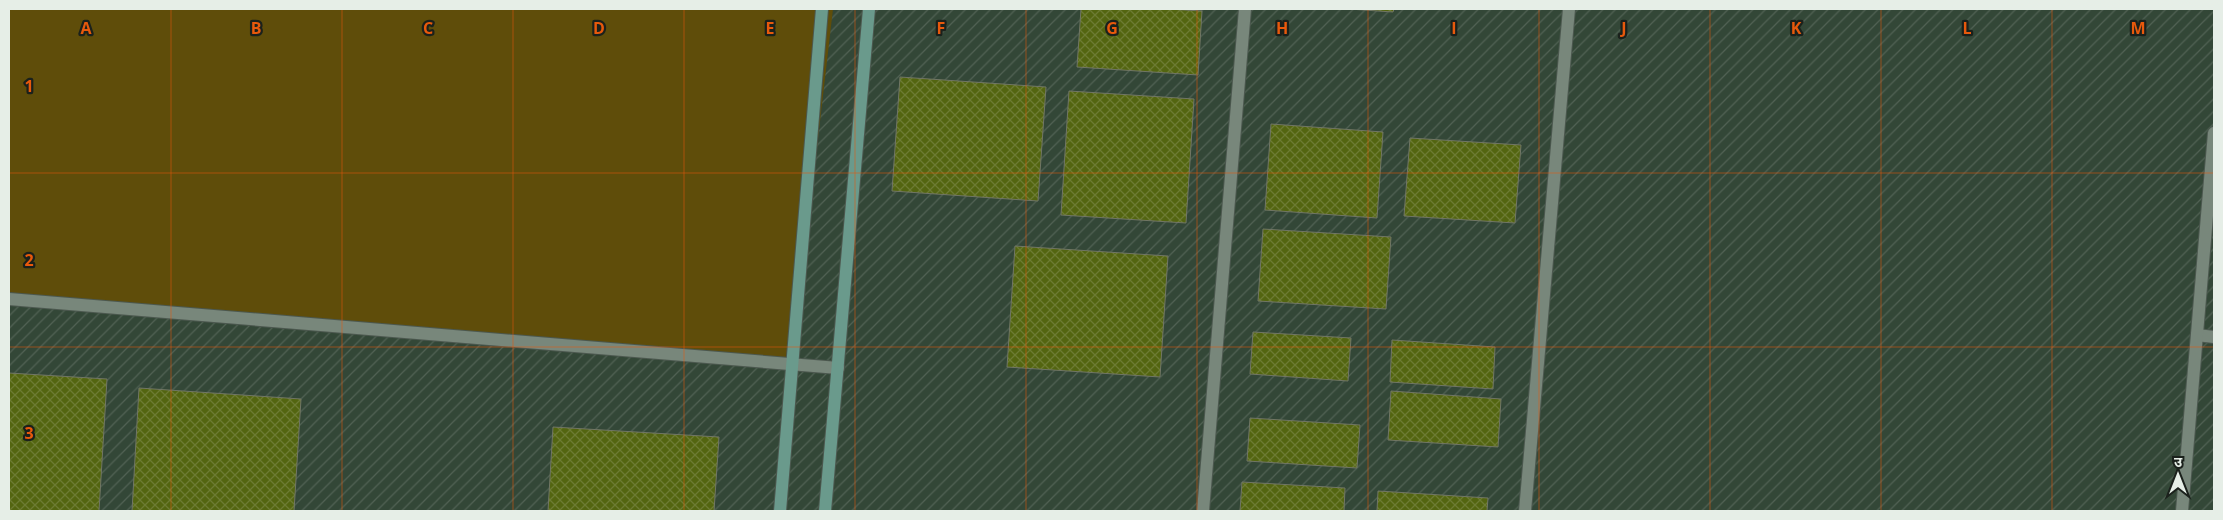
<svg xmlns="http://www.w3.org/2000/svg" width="2223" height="520" font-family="'Open Sans','Noto Sans Devanagari',sans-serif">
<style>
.industrial{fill:url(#industrial-furrows)}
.park{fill:#5f4d0a}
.building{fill:url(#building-cross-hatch);stroke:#717666}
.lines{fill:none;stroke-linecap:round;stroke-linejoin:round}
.lane-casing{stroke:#4c584f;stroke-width:14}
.street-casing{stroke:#4c584f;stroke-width:14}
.secondary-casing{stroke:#4c584f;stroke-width:14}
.lane{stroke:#78877b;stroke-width:12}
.street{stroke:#78877b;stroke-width:12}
.secondary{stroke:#6a9a8c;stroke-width:12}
.grid{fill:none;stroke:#e8590c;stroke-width:1;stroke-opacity:0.55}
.grid-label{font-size:16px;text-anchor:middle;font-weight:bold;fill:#e8590c;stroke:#1b211c;stroke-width:4.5;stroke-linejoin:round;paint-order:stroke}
</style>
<defs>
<pattern id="industrial-furrows" width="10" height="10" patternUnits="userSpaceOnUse" patternTransform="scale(1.25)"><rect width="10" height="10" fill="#334737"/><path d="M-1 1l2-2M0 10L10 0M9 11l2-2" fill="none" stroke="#516254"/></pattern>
<pattern id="building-cross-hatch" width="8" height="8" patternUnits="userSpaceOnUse" patternTransform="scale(1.25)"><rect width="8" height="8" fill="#536510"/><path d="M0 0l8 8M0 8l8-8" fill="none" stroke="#6c7b33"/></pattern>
</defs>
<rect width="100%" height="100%" fill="#2e3c31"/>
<rect class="industrial" x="9" y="9" width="2205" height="502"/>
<polygon class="park" points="9,9 833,9 792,364 9,299"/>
<g class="building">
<polygon points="1081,9 1168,9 1202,11 1198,75 1077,67"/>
<polygon points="1349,9 1394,9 1393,12"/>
<polygon points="900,77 1046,87 1038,201 892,191"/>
<polygon points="1069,91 1194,99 1186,223 1061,215"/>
<polygon points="1271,124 1383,132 1377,218 1265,210"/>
<polygon points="1410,138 1521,145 1515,223 1404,216"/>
<polygon points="1263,229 1391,237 1386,309 1258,301"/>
<polygon points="1015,246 1168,256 1160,377 1007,367"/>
<polygon points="1253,332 1351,338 1348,381 1250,374"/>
<polygon points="1392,340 1495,347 1493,389 1390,382"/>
<polygon points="9,373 107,379 99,511 9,511"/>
<polygon points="139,388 301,399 294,511 132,511"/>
<polygon points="1391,391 1501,399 1498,447 1388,440"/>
<polygon points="1250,418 1360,425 1357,468 1247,461"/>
<polygon points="553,427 719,437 714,511 548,511"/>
<polygon points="1242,482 1345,488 1344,511 1240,511"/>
<polygon points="1378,491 1488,498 1487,511 1377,511"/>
</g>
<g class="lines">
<g class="lane-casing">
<g id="lane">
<polyline points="2197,335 2214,337"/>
<polyline points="1203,511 1245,9"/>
<polyline points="1525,511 1569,9"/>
<polyline points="2182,511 2214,133"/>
</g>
</g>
<g class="street-casing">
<polyline id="street" points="9,299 838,368"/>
</g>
<g class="secondary-casing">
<g id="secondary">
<polyline points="780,511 822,9"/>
<polyline points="825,511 869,9"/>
</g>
</g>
<use href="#lane" class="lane"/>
<use href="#street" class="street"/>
<use href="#secondary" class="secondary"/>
</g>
<path class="grid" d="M171,9V511M342,9V511M513,9V511M684,9V511M855,9V511M1026,9V511M1197,9V511M1368,9V511M1539,9V511M1710,9V511M1881,9V511M2052,9V511M9,173H2214M9,347H2214"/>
<g class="grid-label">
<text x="86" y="34">A</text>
<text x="256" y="34">B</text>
<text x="428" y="34">C</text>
<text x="599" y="34">D</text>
<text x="770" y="34">E</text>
<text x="941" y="34">F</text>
<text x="1112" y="34">G</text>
<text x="1282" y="34">H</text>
<text x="1454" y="34">I</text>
<text x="1624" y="34">J</text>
<text x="1796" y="34">K</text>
<text x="1967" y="34">L</text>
<text x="2138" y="34">M</text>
<text x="29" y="92">1</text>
<text x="29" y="266">2</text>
<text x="29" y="439">3</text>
</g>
<rect width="2223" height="520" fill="none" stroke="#e6eee7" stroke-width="20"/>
<g transform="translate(2178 475)" stroke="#1b211c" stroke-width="4" paint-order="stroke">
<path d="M0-4L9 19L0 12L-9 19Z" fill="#e6eee7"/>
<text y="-8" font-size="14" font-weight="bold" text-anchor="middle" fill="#e6eee7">उ</text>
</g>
</svg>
